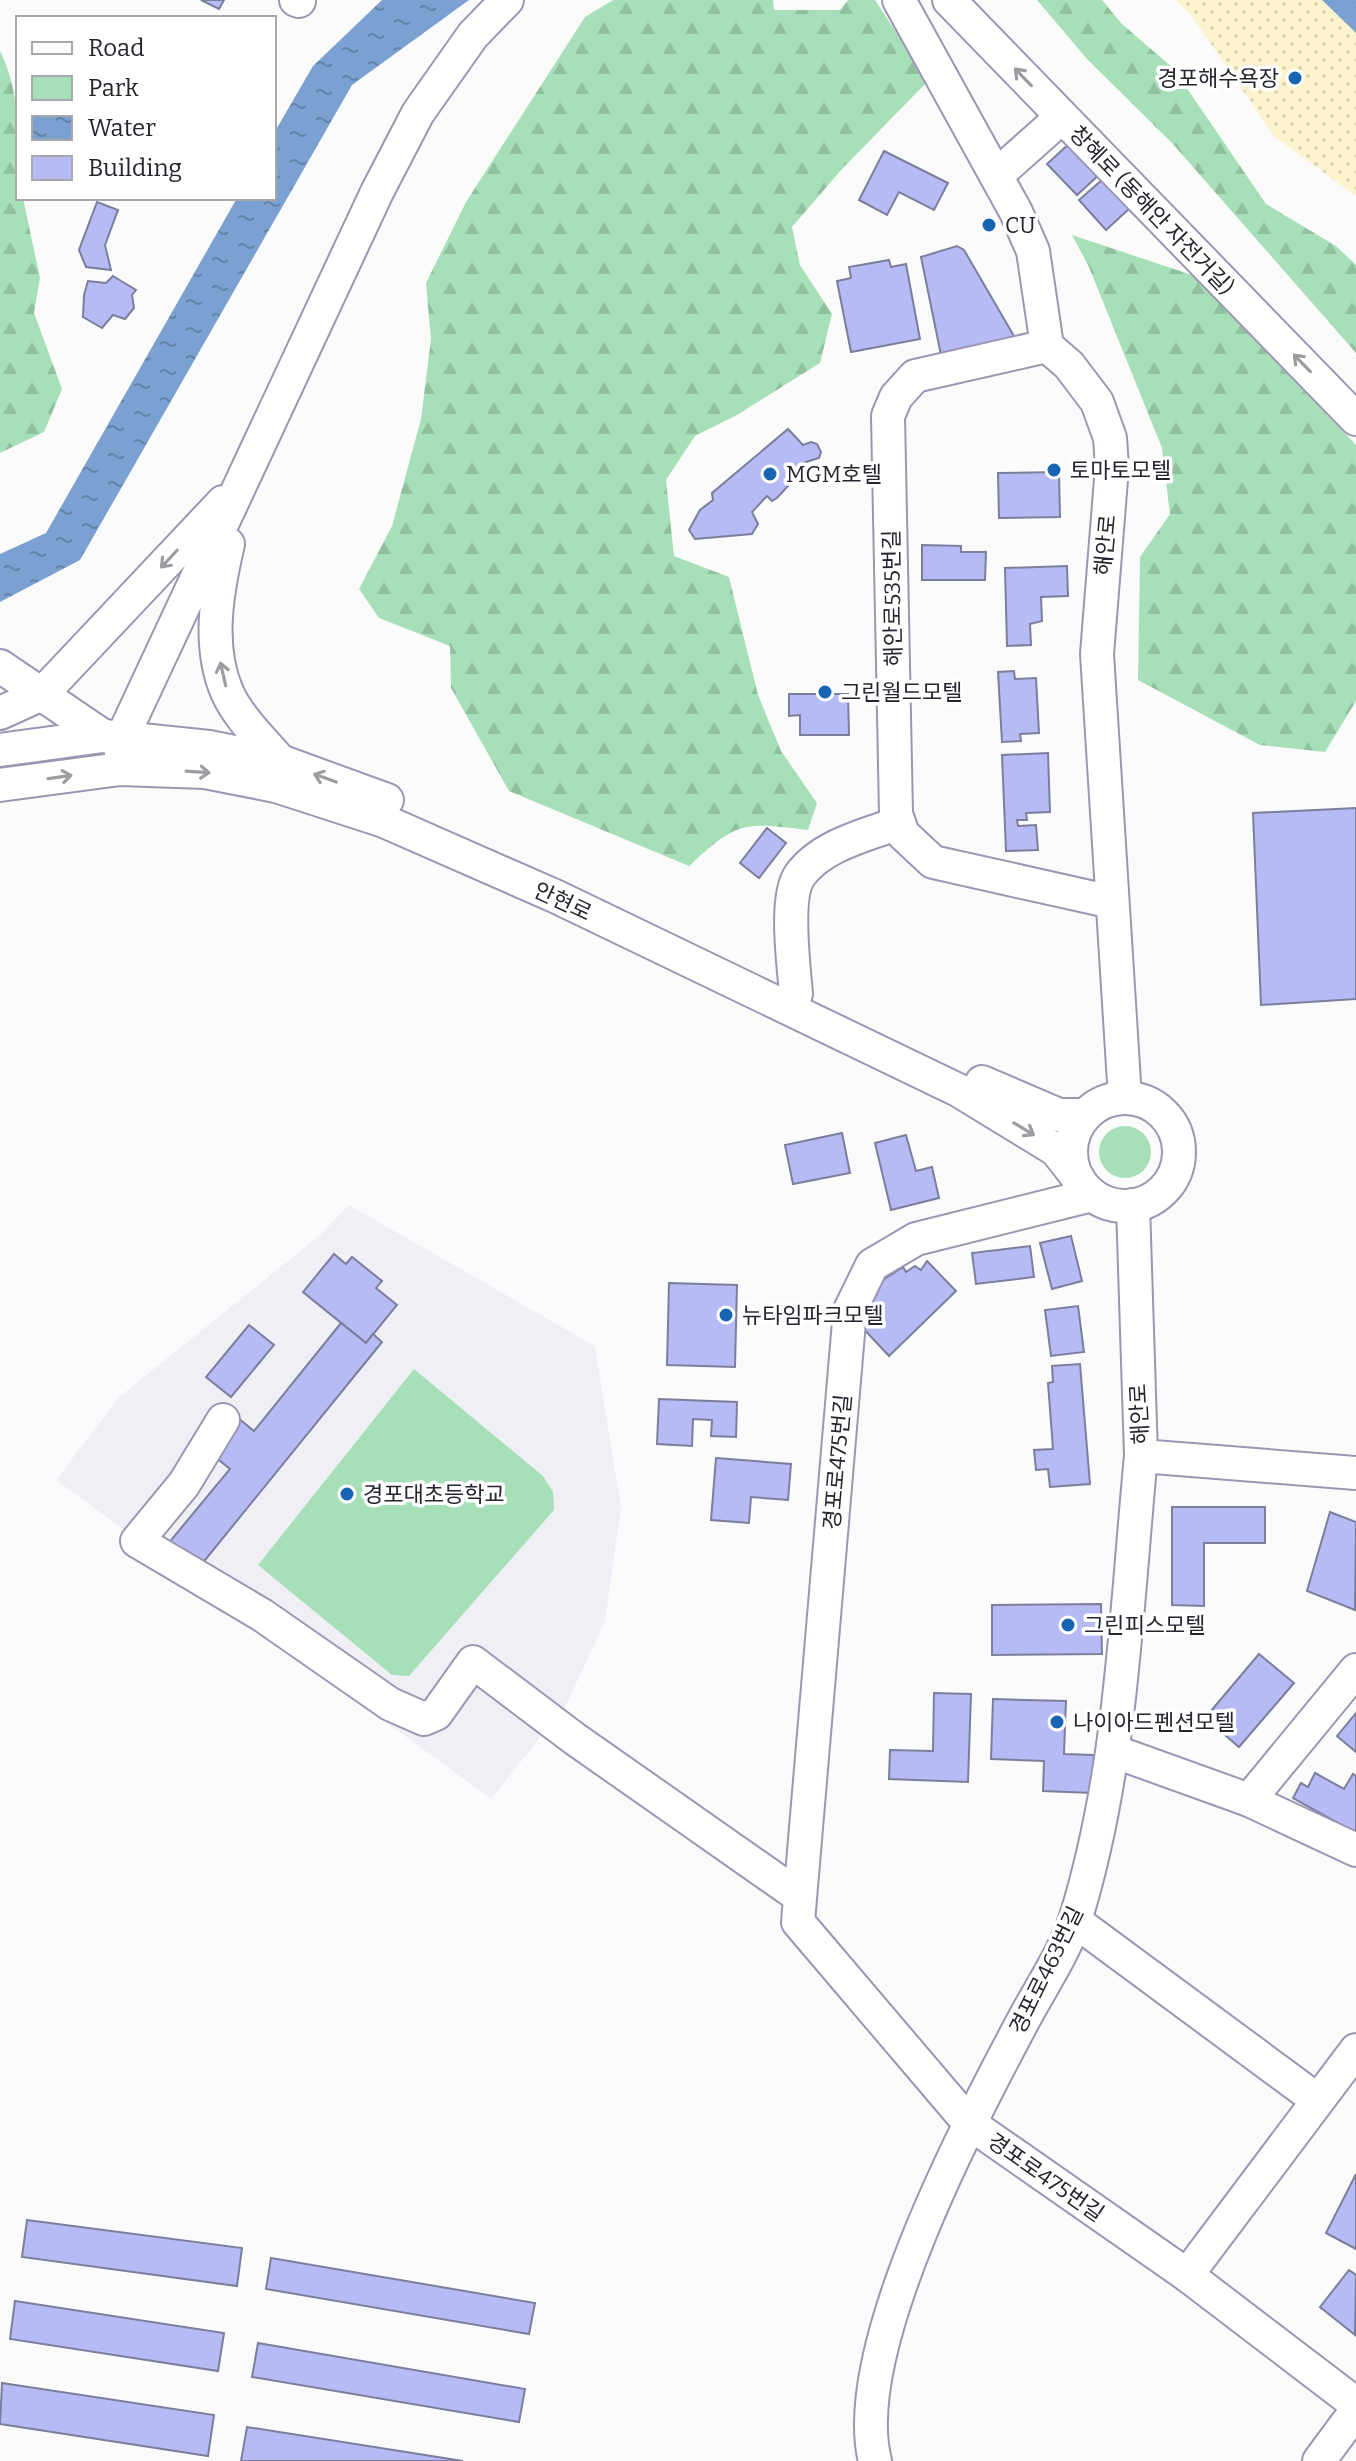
<svg xmlns="http://www.w3.org/2000/svg" width="1356" height="2461" font-family="Bitter,'Noto Sans KR',serif">
<style>
.built{fill:#f1eff6}
.green{fill:#a7e0b8}
.forest{fill:url(#forest-firs)}
.sand{fill:url(#sand-dots)}
.water{fill:url(#water-ripples)}
.building{fill:#b6bbf6;stroke:#7c7e9b;stroke-width:2}
.lines{fill:none;stroke-linecap:round;stroke-linejoin:round}
.minor-casing{stroke:#9e95b2;stroke-width:36}
.minor{stroke:#fff;stroke-width:32}
.oneway{stroke:#9e9ca1}
.poi-dot{fill:#1764b3;stroke:#fff;stroke-width:3}
.labels{text-anchor:middle;stroke-width:7;stroke-linejoin:round;paint-order:stroke}
.poi-label{font-size:22px;fill:#27232f;stroke:#fff;text-anchor:start}
.street-label{font-size:22px;fill:#27232f;stroke:#fff}
</style>
<defs>
<pattern id="forest-firs" width="22" height="20" patternUnits="userSpaceOnUse" patternTransform="scale(2)"><rect width="22" height="20" fill="#a7e0b8"/><path d="M5 1l3.5 6h-7zM16 11l3.5 6h-7z" fill="#90c09e"/></pattern>
<pattern id="sand-dots" width="8" height="8" patternUnits="userSpaceOnUse" patternTransform="scale(2)"><rect width="8" height="8" fill="#fcf2cc"/><path d="M2 2h.1M6 6h.1" fill="none" stroke="#d8cfb0" stroke-width="1.8" stroke-linecap="round"/></pattern>
<pattern id="water-ripples" width="26" height="14" patternUnits="userSpaceOnUse" patternTransform="scale(2)"><rect width="26" height="14" fill="#7aa1d1"/><path d="M2 4q2-2 4 0t4 0M15 11q2-2 4 0t4 0" fill="none" stroke="#6483aa"/></pattern>
</defs>
<rect width="100%" height="100%" fill="#fbfbfb"/>
<polygon class="built" points="349,1205 595,1346 621,1508 605,1621 566,1705 491,1799 56,1480 118,1398 319,1236"/>
<g class="green">
<circle cx="1125" cy="1152" r="26"/>
<polygon points="414,1369 543,1476 553,1492 554,1510 409,1676 392,1675 258,1565"/>
</g>
<g class="forest">
<path d="M613,0H773L774,10H840L848,0H875L928,81L842,169L792,227L800,265L832,314L820,363L737,415L695,436L666,480L674,556L729,577L758,695L781,751L817,803L808,830C742,822 738,821 689,866L509,791L451,688L450,646L379,618L359,589L392,526L421,419L431,339L426,283L466,202L585,17Z"/>
<polygon points="1037,0 1102,0 1122,24 1173,68 1266,204 1336,246 1356,265 1356,353 1172,143 1087,59"/>
<path d="M0,51C23,97 18,148 18,198H23L40,278L34,313L62,389L44,432L0,453Z"/>
<polygon points="1072,235 1192,275 1356,445 1356,701 1325,752 1260,745 1138,680 1140,557 1170,514 1162,448 1089,267"/>
</g>
<polygon class="sand" points="1176,0 1335,0 1356,19 1356,196 1274,136 1192,16"/>
<g class="water">
<polygon points="382,0 469,0 352,85 80,560 0,602 0,554 46,533 237,198 274,198 274,133 313,66"/>
<polygon points="1322,0 1356,0 1356,33 1352,29"/>
</g>
<g class="building">
<polygon points="201,0 224,0 219,9"/>
<polygon points="1071,142 1101,173 1077,195 1047,164"/>
<polygon points="884,151 948,183 934,210 899,192 887,215 859,200"/>
<polygon points="1103,179 1129,209 1106,230 1079,200"/>
<polygon points="97,202 118,210 105,245 111,270 86,267 79,250"/>
<polygon points="957,246 964,250 1018,343 943,365 921,257"/>
<polygon points="889,260 891,267 906,264 920,339 851,352 837,281 851,278 849,267"/>
<polygon points="113,276 136,290 132,295 134,308 125,319 113,315 102,328 83,317 84,295 88,281 106,283"/>
<polygon points="788,429 803,445 811,442 817,444 821,452 819,458 806,462 786,480 788,486 777,498 772,501 767,496 752,512 758,524 752,534 695,539 689,530 700,510 713,500 712,493"/>
<polygon points="1059,472 1060,517 999,518 998,473"/>
<polygon points="922,545 961,546 961,552 986,552 985,580 922,580"/>
<polygon points="1067,566 1068,596 1041,597 1042,621 1030,624 1031,645 1007,646 1005,568"/>
<polygon points="1014,671 1015,679 1036,678 1039,733 1020,734 1021,741 1002,742 998,672"/>
<polygon points="789,694 848,694 849,735 800,735 800,715 789,716"/>
<polygon points="1048,753 1050,812 1026,813 1027,820 1017,820 1018,826 1036,825 1038,850 1006,851 1002,755"/>
<polygon points="1356,808 1356,999 1261,1005 1253,813"/>
<polygon points="767,828 786,843 759,878 740,863"/>
<polygon points="842,1133 850,1173 793,1184 785,1145"/>
<polygon points="906,1135 916,1171 932,1167 939,1198 891,1210 875,1143"/>
<polygon points="1071,1236 1082,1281 1052,1289 1040,1243"/>
<polygon points="1030,1246 1034,1277 976,1284 972,1253"/>
<polygon points="334,1254 346,1264 352,1257 382,1281 376,1288 397,1305 366,1343 303,1292"/>
<polygon points="927,1261 956,1291 889,1356 860,1325 868,1317 866,1312 871,1306 867,1300 880,1282 903,1267 906,1272 915,1266 921,1270"/>
<polygon points="669,1283 737,1285 735,1367 667,1365"/>
<polygon points="1078,1306 1084,1352 1051,1356 1045,1310"/>
<polygon points="341,1323 366,1343 373,1334 382,1342 197,1570 167,1545 230,1469 209,1452 238,1418 254,1431"/>
<polygon points="249,1325 274,1345 231,1397 206,1377"/>
<polygon points="1080,1364 1090,1484 1050,1487 1048,1469 1036,1470 1034,1450 1053,1449 1048,1383 1053,1382 1052,1366"/>
<polygon points="659,1399 737,1402 736,1437 711,1436 712,1420 693,1419 692,1446 657,1444"/>
<polygon points="716,1458 791,1464 788,1500 751,1497 749,1523 711,1520"/>
<polygon points="1172,1507 1265,1507 1265,1543 1204,1543 1204,1606 1172,1605"/>
<polygon points="1330,1512 1356,1522 1355,1610 1307,1591"/>
<polygon points="1101,1604 1102,1654 992,1655 992,1605"/>
<polygon points="1259,1654 1294,1683 1239,1747 1205,1718"/>
<polygon points="934,1693 971,1694 968,1782 889,1779 890,1750 933,1751"/>
<polygon points="993,1699 1066,1701 1064,1754 1094,1755 1092,1793 1043,1791 1044,1761 991,1759"/>
<polygon points="1356,1713 1356,1752 1337,1736"/>
<polygon points="1315,1773 1344,1789 1353,1774 1356,1776 1356,1833 1293,1798 1301,1783 1308,1787"/>
<polygon points="1356,2174 1356,2249 1326,2233"/>
<polygon points="27,2220 242,2248 237,2286 22,2257"/>
<polygon points="271,2258 535,2303 529,2334 266,2289"/>
<polygon points="1349,2270 1356,2275 1355,2335 1320,2307"/>
<polygon points="15,2301 224,2333 218,2371 10,2339"/>
<polygon points="258,2343 525,2389 519,2422 252,2377"/>
<polygon points="2,2383 214,2415 208,2456 0,2424"/>
<polygon points="247,2427 463,2461 241,2461"/>
</g>
<g class="lines">
<g class="minor-casing">
<g id="minor">
<polyline points="296,0 299,1"/>
<polyline points="899,0 1016,212 1033,251 1047,346 1069,365 1097,402 1110,438 1112,467 1097,654 1125,1098"/>
<polyline points="949,0 1356,419"/>
<polyline points="998,174 1062,117"/>
<polyline points="1047,346 915,376 896,397 888,416 896,814 903,834 933,862 1112,902"/>
<path d="M228,544C217,591 207,645 227,692C238,717 262,740 280,761"/>
<polyline points="0,666 103,736"/>
<polyline points="0,713 42,694 223,502"/>
<polyline points="0,750 103,736 209,747 280,761 387,800"/>
<polyline points="121,755 123,736 377,192 418,113 473,35 507,0"/>
<polyline points="0,785 120,769 205,772 276,786 384,821 557,897 958,1090 1056,1150 1078,1178"/>
<path d="M796,994C794,967 784,897 800,875C822,845 866,835 899,823"/>
<polyline points="982,1082 1059,1115 1085,1115"/>
<circle cx="1125" cy="1152" r="54"/>
<polyline points="1092,1195 916,1239 872,1265 850,1310 798,1922 969,2123 1187,2275 1356,2404"/>
<polyline points="1133,1205 1141,1456 1356,1473"/>
<polyline points="223,1420 184,1484 137,1541 262,1615 390,1704 424,1719 436,1714 473,1662 575,1739 799,1896"/>
<polyline points="1113,1751 1249,1800 1356,1850"/>
<polyline points="1249,1800 1356,1670"/>
<polyline points="1075,1921 1316,2099"/>
<polyline points="1187,2275 1356,2050"/>
<path d="M875,2461C847,2350 971,2119 1024,2019C1041,1987 1065,1952 1076,1917C1122,1768 1126,1610 1141,1456"/>
<polyline points="1319,2461 1356,2411"/>
</g>
</g>
<use href="#minor" class="minor"/>
</g>
<defs><path id="oneway-shaft" d="M-6 0H5M1.5-3L5.5 0L1.5 3" fill="none" stroke-width="1.6" stroke-linecap="round" stroke-linejoin="round" transform="scale(2)"/></defs>
<g class="oneway">
<use href="#oneway-shaft" transform="translate(1023 77) rotate(-134)"/>
<use href="#oneway-shaft" transform="translate(1302 363) rotate(-134)"/>
<use href="#oneway-shaft" transform="translate(169 559) rotate(133)"/>
<use href="#oneway-shaft" transform="translate(223 674) rotate(-103)"/>
<use href="#oneway-shaft" transform="translate(198 772) rotate(4)"/>
<use href="#oneway-shaft" transform="translate(60 777) rotate(-8)"/>
<use href="#oneway-shaft" transform="translate(325 778) rotate(-160)"/>
<use href="#oneway-shaft" transform="translate(1024 1129) rotate(31)"/>
</g>
<g class="poi-dot">
<circle cx="1295" cy="78" r="8"/>
<circle cx="989" cy="225" r="8"/>
<circle cx="1054" cy="470" r="8"/>
<circle cx="770" cy="474" r="8"/>
<circle cx="825" cy="692" r="8"/>
<circle cx="726" cy="1315" r="8"/>
<circle cx="347" cy="1494" r="8"/>
<circle cx="1068" cy="1625" r="8"/>
<circle cx="1057" cy="1722" r="8"/>
</g>
<g class="labels">
<g class="poi-label">
<text x="1279" y="86" text-anchor="end">경포해수욕장</text>
<text x="1005" y="233">CU</text>
<text x="1070" y="478">토마토모텔</text>
<text x="786" y="482">MGM호텔</text>
<text x="841" y="700">그린월드모텔</text>
<text x="742" y="1323">뉴타임파크모텔</text>
<text x="363" y="1502">경포대초등학교</text>
<text x="1084" y="1633">그린피스모텔</text>
<text x="1073" y="1730">나이아드펜션모텔</text>
</g>
<g class="street-label">
<text transform="translate(1152 210) rotate(46)" y="8">창혜로 (동해안 자전거길)</text>
<text transform="translate(1105 545) rotate(-85)" y="8">해안로</text>
<text transform="translate(892 598) rotate(-91)" y="8">해안로535번길</text>
<text transform="translate(563 901) rotate(25)" y="8">안현로</text>
<text transform="translate(1139 1414) rotate(-93)" y="8">해안로</text>
<text transform="translate(837 1462) rotate(-85)" y="8">경포로475번길</text>
<text transform="translate(1046 1970) rotate(-64)" y="8">경포로463번길</text>
<text transform="translate(1046 2177) rotate(35)" y="8">경포로475번길</text>
</g>
</g>
<rect x="16" y="16" width="260" height="184" fill="#ffffff" stroke="#a9a7ac" stroke-width="2"/>
<rect x="32" y="42" width="40" height="12" fill="#ffffff" stroke="#a9a7ac" stroke-width="2"/>
<text x="88" y="56" font-size="24" fill="#27232f">Road</text>
<rect x="32" y="76" width="40" height="24" fill="#a7e0b8" stroke="#a9a7ac" stroke-width="2"/>
<text x="88" y="96" font-size="24" fill="#27232f">Park</text>
<rect x="32" y="116" width="40" height="24" fill="url(#water-ripples)" stroke="#a9a7ac" stroke-width="2"/>
<text x="88" y="136" font-size="24" fill="#27232f">Water</text>
<rect x="32" y="156" width="40" height="24" fill="#b6bbf6" stroke="#a9a7ac" stroke-width="2"/>
<text x="88" y="176" font-size="24" fill="#27232f">Building</text>
</svg>
